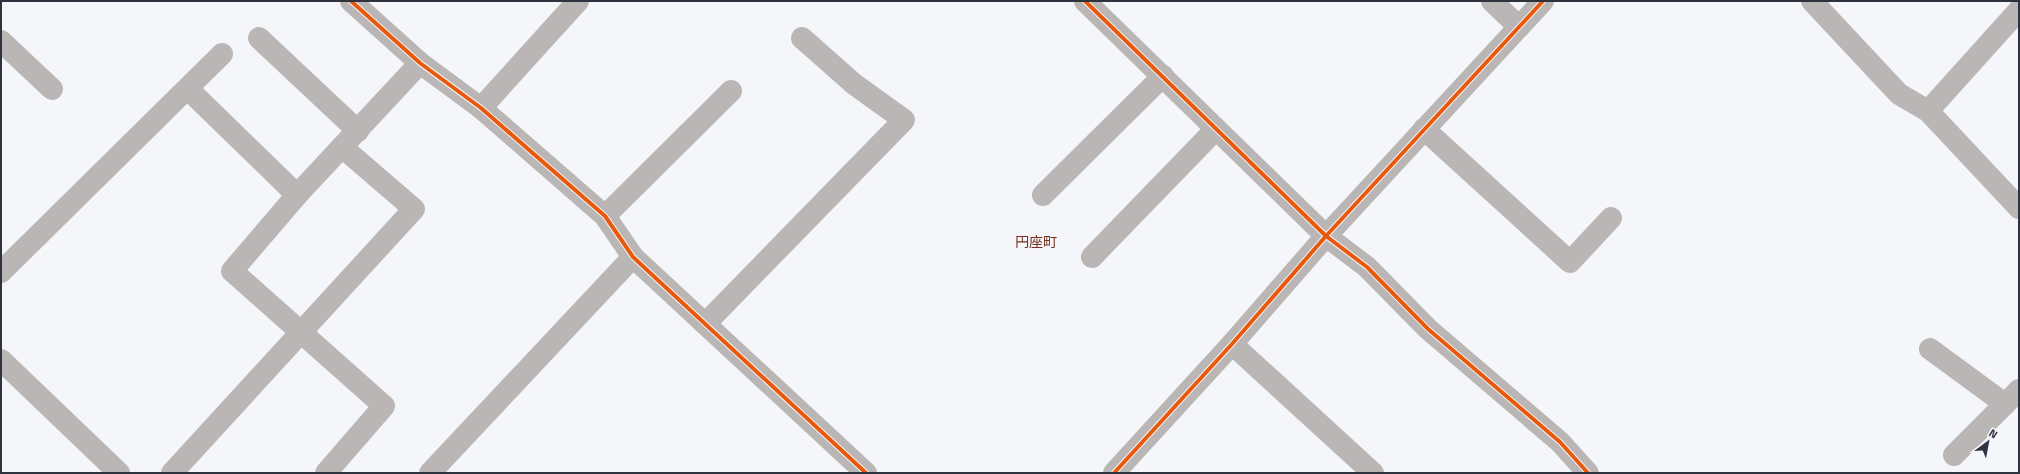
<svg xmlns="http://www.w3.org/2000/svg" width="2020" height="474" font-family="'Titillium Web','Noto Sans JP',sans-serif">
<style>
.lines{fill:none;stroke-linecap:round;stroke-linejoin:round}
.minor{stroke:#bab6b5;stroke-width:22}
.cycleway-casing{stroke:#f3f5fb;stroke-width:6}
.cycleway{stroke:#e8590c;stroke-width:4}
.labels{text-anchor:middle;stroke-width:3;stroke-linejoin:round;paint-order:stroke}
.quarter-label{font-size:14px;fill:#75331d;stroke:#f3f5fb}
</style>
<rect width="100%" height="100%" fill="#f5f6f9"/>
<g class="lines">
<g class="minor">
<polyline points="351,1 420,63 481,108 605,216 633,257 866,473"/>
<polyline points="1085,1 1326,236 1367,267 1428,329 1560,442 1588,473"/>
<polyline points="1492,1 1519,27"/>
<polyline points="1812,1 1899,94 1928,111 2019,208"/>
<polyline points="259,38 358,131"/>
<polyline points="1,41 52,89"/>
<polyline points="188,89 297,195"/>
<polyline points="481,108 578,1"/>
<polyline points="1928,111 2019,10"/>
<polyline points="1424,129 1570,262 1611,218"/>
<polyline points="1043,195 1163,76"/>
<polyline points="605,216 731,91"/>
<polyline points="1092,257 1216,129"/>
<polyline points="1,272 222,54"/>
<polyline points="705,324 904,120 854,84 802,38"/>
<polyline points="1232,344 1373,473"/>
<polyline points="1930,349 2005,404"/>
<polyline points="1,360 119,473"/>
<polyline points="1954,455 2019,390"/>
<polyline points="172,473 414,209 342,147"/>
<polyline points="326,473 384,406 232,271 297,195 420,63"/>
<polyline points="430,473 633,257"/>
<polyline points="1114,473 1232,344 1326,236 1543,1"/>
</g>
<g class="cycleway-casing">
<g id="cycleway">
<polyline points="351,1 420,63 481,108 605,216 633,257 866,473"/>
<polyline points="1085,1 1326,236 1367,267 1428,329 1560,442 1588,473"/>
<polyline points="1114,473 1232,344 1326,236 1543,1"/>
</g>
</g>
<use href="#cycleway" class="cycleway"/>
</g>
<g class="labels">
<g class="quarter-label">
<text x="1036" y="247">円座町</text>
</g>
</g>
<rect width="2020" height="474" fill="none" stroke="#2f333e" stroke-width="4"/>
<g transform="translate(1988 442) rotate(32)" stroke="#f3f5fb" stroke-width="3" paint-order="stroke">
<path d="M0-3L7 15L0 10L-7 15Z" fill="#2f333e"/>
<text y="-6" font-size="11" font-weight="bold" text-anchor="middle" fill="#2f333e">N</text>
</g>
</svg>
